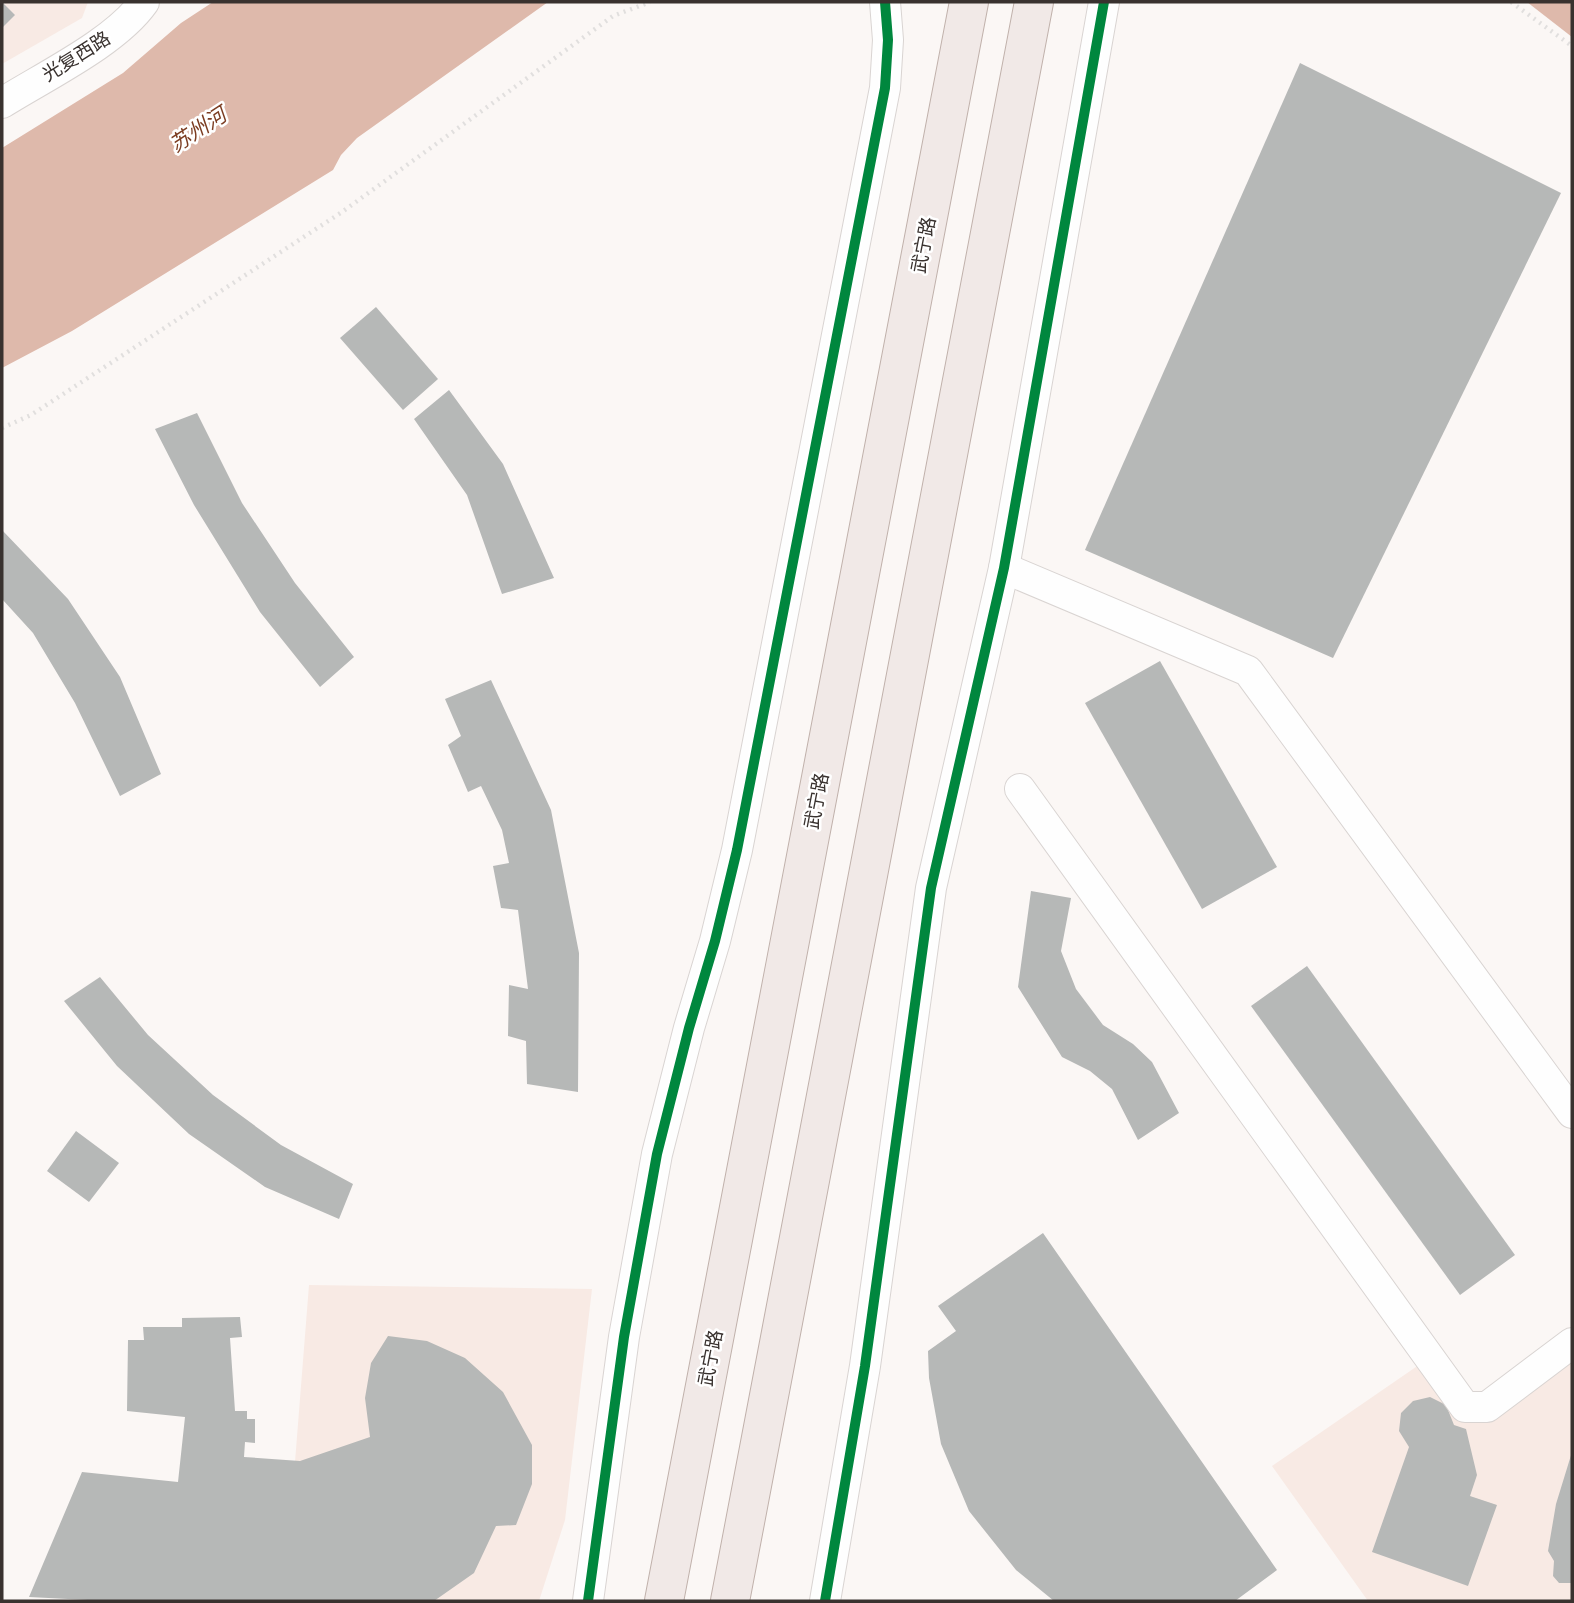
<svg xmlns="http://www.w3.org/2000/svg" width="1574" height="1603" font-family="Figtree,'Noto Sans SC',sans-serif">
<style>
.built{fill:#f8eae4}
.water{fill:#deb9ab}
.building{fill:#b6b8b7}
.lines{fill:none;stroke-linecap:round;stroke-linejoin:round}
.minor-casing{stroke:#d9d4d2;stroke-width:32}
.major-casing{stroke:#c0b1ab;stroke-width:40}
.path{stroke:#e1dfde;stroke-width:4.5;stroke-dasharray:2 5;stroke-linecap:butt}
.minor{stroke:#fefefe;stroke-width:30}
.major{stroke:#f1e9e7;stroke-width:38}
.cycleway-casing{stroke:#fff;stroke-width:15}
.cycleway{stroke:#00873e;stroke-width:10}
.labels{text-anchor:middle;stroke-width:5;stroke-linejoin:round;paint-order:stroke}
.street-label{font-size:19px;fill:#39322f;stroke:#fff}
.water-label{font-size:21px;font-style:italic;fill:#7c3d22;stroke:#fff}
</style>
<rect width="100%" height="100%" fill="#fbf7f5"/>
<g class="built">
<polygon points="2,2 88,2 82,18 2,64"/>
<polygon points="309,1285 592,1289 565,1520 539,1601 284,1601"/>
<polygon points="1572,1343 1572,1601 1368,1601 1272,1466 1429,1358 1465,1407"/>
</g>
<g class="water">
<polygon points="213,2 548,2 357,138 341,155 333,170 72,331 2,368 2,148 123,73 181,23"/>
<polygon points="1527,2 1572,2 1572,37"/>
</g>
<g class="building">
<polygon points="2,2 15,15 2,28"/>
<polygon points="1300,63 1561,193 1333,658 1085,550"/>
<polygon points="376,307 438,379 403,410 340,338"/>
<polygon points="449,390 503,464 554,578 502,594 467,495 414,419"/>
<polygon points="197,413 242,503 295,583 354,657 320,687 260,612 194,505 155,429"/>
<polygon points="2,530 68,599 120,677 161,774 120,796 75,703 33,633 2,599"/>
<polygon points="1160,661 1277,867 1202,909 1085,703"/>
<polygon points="491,680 551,810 579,953 578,1092 527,1084 526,1041 508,1036 509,985 528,989 518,910 501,908 493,866 509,863 502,830 481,786 468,792 448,745 461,736 445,699"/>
<polygon points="1031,891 1071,898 1061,951 1076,989 1103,1025 1133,1044 1152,1062 1179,1113 1138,1140 1112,1089 1090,1071 1062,1057 1018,987"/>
<polygon points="1307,966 1515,1255 1460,1295 1251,1006"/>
<polygon points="100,977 148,1035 213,1095 281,1145 353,1184 339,1219 265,1187 189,1134 117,1066 64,1001"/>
<polygon points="76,1131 119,1163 89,1202 47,1171"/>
<polygon points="1043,1233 1277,1570 1235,1601 1054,1601 1016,1570 969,1511 941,1444 929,1378 928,1351 956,1331 938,1306"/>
<polygon points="240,1317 242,1337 230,1338 235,1411 247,1411 247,1419 255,1419 255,1443 245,1442 244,1457 300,1461 370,1437 365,1398 371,1363 388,1336 427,1341 465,1358 503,1392 532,1445 532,1484 516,1525 496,1526 474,1573 434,1601 107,1601 29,1597 82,1472 178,1482 185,1417 127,1411 128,1340 144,1340 143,1327 182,1327 182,1318"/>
<polygon points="1430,1397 1446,1405 1454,1425 1466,1429 1477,1475 1470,1496 1497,1505 1468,1586 1372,1552 1409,1447 1399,1431 1401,1413 1413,1401"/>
<polygon points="1572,1452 1572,1583 1559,1583 1553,1576 1554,1561 1548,1551 1556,1504"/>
</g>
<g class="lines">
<g class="minor-casing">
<g id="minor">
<path d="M2,103C45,76 116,42 144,2"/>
<polyline points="1004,568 1248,671 1572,1113"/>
<polyline points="1020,789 1465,1407 1487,1407 1572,1343"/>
<polyline points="588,1601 624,1337 657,1154 689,1028 715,941 737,850 885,88 888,40 885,2"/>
<polyline points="825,1601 865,1366 931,888 1004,568 1104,2"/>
</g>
</g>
<g class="major-casing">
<g id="major">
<polyline points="664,1601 969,2"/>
<polyline points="730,1601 1034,2"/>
</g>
</g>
<g class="path">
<polyline points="1511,2 1572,46"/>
<polyline points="2,428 31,415 342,212 613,16 650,2"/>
</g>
<use href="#minor" class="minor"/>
<use href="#major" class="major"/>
<g class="cycleway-casing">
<g id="cycleway">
<polyline points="588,1601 624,1337 657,1154 689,1028 715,941 737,850 885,88 888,40 885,2"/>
<polyline points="825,1601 865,1366 931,888 1004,568 1104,2"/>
</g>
</g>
<use href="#cycleway" class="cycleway"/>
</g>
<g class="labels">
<g class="street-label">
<text transform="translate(76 56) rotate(-32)" y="7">光复西路</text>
<text transform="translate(923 245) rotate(-79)" y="7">武宁路</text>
<text transform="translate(816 801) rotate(-79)" y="7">武宁路</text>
<text transform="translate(710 1358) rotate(-79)" y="7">武宁路</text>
</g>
<g class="water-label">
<text transform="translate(198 130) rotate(-33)" y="7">苏州河</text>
</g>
</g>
<rect width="1574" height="1603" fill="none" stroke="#39322f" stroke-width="7"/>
</svg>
